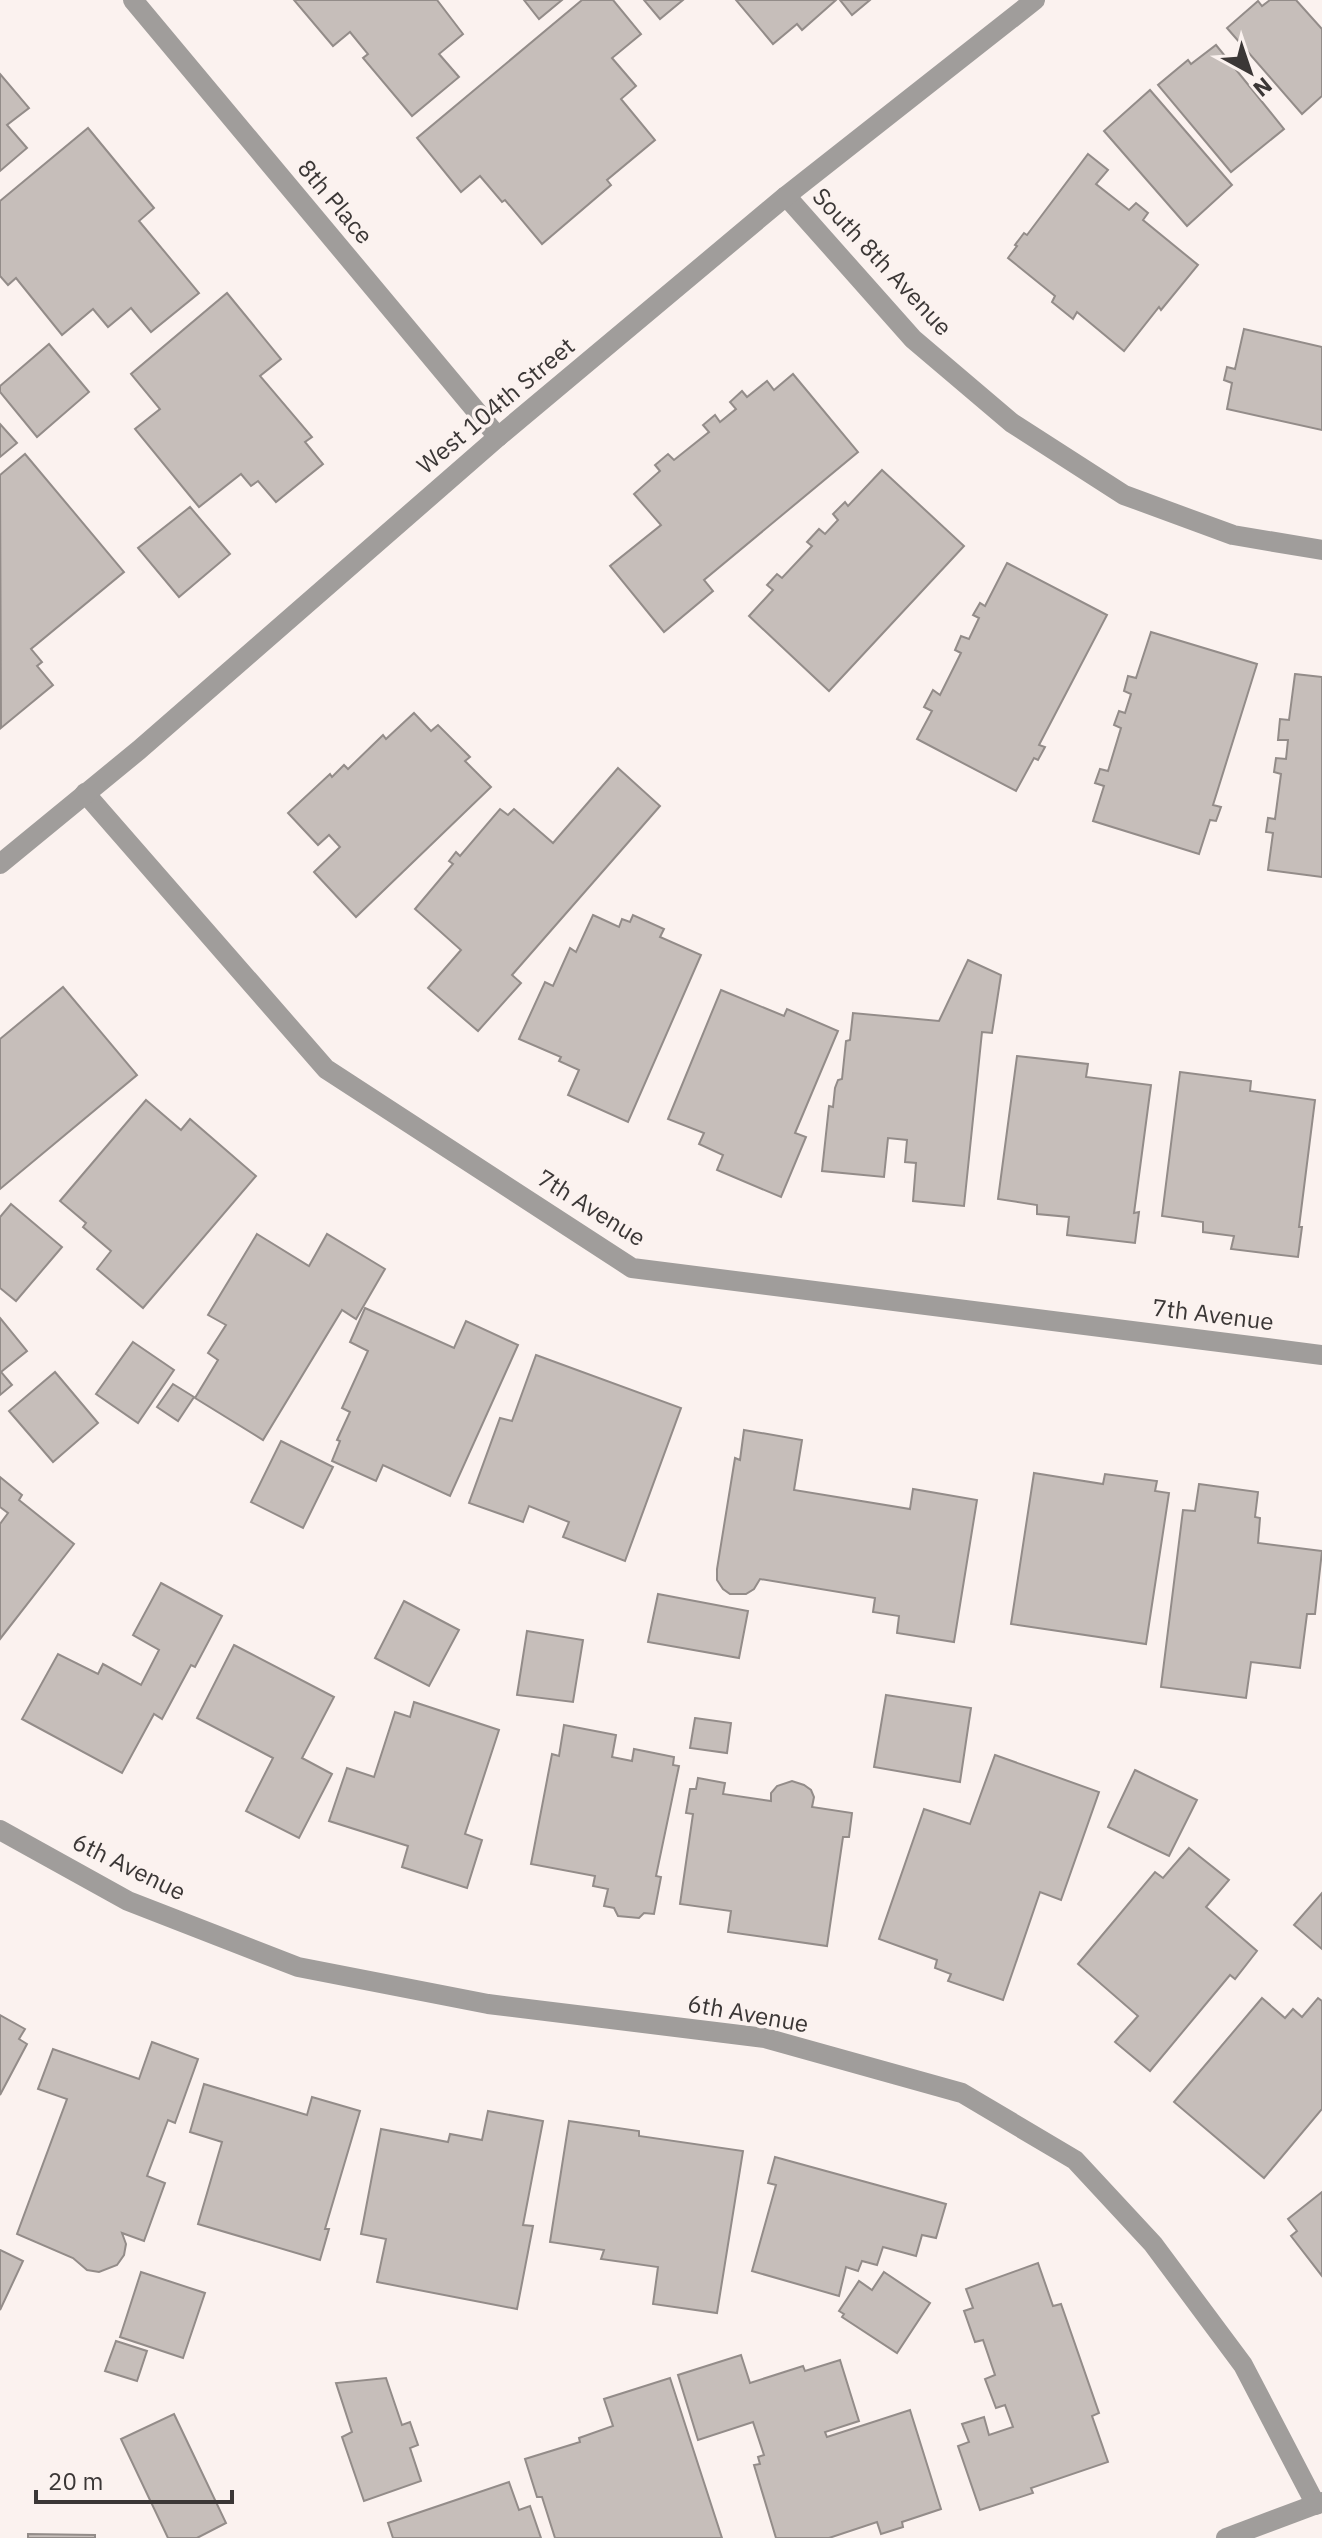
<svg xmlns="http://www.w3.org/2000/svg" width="1322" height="2538" font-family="'IBM Plex Sans',sans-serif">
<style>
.building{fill:#c6beba;stroke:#938c89;stroke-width:2}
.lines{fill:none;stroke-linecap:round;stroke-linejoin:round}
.minor{stroke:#a09d9b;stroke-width:20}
.tertiary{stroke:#a09d9b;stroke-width:20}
.labels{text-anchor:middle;stroke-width:7;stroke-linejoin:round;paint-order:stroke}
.street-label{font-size:24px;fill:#3b3736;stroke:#fbf2ef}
</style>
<rect width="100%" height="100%" fill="#fbf2ef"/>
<g class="building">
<polygon points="294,0 437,0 463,34 439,54 459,77 412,116 363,58 368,54 350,32 333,46"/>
<polygon points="524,0 562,0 539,19"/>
<polygon points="582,0 613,0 641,34 612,58 636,86 621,99 655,140 607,180 611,185 542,244 505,200 502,202 480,176 461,192 417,138"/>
<polygon points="644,0 683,0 660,19"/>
<polygon points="736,0 836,0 802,30 797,24 773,44"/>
<polygon points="840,0 870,0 852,15"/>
<polygon points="1270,0 1296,0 1322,29 1322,96 1302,114 1227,28 1258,1 1262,6"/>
<polygon points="1216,45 1284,129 1231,172 1158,85 1188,60 1191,64"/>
<polygon points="0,74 29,108 7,125 27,148 0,171"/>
<polygon points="1150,90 1232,185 1187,226 1104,131"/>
<polygon points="88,128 154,208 139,221 199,293 151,332 131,308 108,327 93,309 62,335 16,278 8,285 0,276 0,201"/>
<polygon points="1088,154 1108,170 1096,184 1129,210 1136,203 1148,213 1143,220 1198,265 1161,310 1159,307 1124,351 1077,312 1073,319 1052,302 1055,296 1008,258 1017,246 1015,245 1024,233 1027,235"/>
<polygon points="227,293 281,359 260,376 312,437 305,442 323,464 276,502 258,481 251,486 241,474 199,507 135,429 160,409 131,374"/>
<polygon points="1244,329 1322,347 1322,430 1227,409 1232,383 1224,380 1227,367 1235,369"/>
<polygon points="49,344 89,392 37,437 0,392 0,386"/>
<polygon points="793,374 858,452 704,580 713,591 664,632 610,566 661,525 634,494 660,471 655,465 668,454 674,460 709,432 703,425 715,415 720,422 736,409 730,402 742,391 747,397 767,381 774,390"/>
<polygon points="0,424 17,443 0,457"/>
<polygon points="25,454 124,572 31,649 42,662 37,666 53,685 1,728 0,475"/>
<polygon points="882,470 964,546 829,691 749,616 773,590 767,585 777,574 782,578 812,546 807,542 819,529 825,534 838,520 833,514 845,502 848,506"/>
<polygon points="190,507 230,554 179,597 138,548"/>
<polygon points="1007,563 1107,615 1039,745 1045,747 1038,760 1034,758 1016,791 917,739 932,711 924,707 933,690 940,695 961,653 955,650 961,636 969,639 979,618 973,615 980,603 985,606"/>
<polygon points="1151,632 1257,664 1213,805 1221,807 1216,821 1210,820 1199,854 1093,821 1104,786 1095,783 1100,769 1108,771 1121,728 1114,725 1119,711 1125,713 1131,694 1124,691 1128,676 1136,678"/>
<polygon points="1295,674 1322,677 1322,877 1268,870 1273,833 1266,832 1268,818 1275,819 1281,774 1274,772 1276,758 1286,759 1288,740 1278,740 1280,719 1289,720"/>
<polygon points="414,713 431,731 438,725 470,757 465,761 491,787 356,917 314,872 340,847 329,835 318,845 288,813 330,774 332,777 344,765 348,769 383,735 386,739"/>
<polygon points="618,768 660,806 512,975 521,983 478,1031 428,988 461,950 415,909 453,864 449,861 456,852 460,856 500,809 508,815 514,809 553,843"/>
<polygon points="593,915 619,927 622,919 630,922 633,915 664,929 660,937 701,955 628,1122 568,1095 579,1070 559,1061 561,1057 519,1039 545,982 553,986 570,948 576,952"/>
<polygon points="968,960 1001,975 992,1033 982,1032 964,1206 913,1201 916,1163 905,1162 907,1140 888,1138 884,1177 822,1171 829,1106 833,1107 835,1088 838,1080 842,1079 846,1041 850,1040 853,1013 939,1021"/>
<polygon points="63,987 137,1075 0,1189 0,1039"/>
<polygon points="721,990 784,1016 787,1009 838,1031 795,1133 806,1137 781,1197 717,1170 723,1155 699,1144 704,1133 668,1119"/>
<polygon points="1017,1056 1088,1064 1086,1077 1151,1085 1134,1213 1139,1212 1135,1243 1067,1235 1069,1217 1037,1214 1037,1205 998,1199"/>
<polygon points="1180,1072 1251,1081 1250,1091 1315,1100 1299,1227 1302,1227 1298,1257 1231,1249 1234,1236 1203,1232 1203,1222 1162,1216"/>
<polygon points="146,1100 181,1130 190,1119 256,1176 143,1308 97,1269 111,1251 83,1227 86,1223 60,1201"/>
<polygon points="11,1204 62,1247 16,1301 0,1288 0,1217"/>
<polygon points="257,1234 309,1266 327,1234 385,1269 356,1319 342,1310 263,1440 195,1398 218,1360 208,1353 226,1325 208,1315"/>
<polygon points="365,1308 454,1348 466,1321 518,1345 450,1496 383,1465 376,1481 332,1461 340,1441 337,1440 350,1412 342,1408 368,1351 350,1342"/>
<polygon points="0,1318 27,1351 1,1372 12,1385 0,1395"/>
<polygon points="133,1342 174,1370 138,1423 96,1394"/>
<polygon points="536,1355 681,1408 625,1561 563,1537 569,1522 529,1506 523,1522 469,1503 500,1418 512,1421"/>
<polygon points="55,1372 98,1423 53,1462 9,1411"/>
<polygon points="173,1384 194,1397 178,1421 157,1407"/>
<polygon points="744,1430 802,1440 794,1490 910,1509 913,1489 977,1500 954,1642 897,1633 899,1616 873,1612 875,1598 760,1579 754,1589 746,1594 730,1594 723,1589 717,1580 717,1569 735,1458 740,1460"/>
<polygon points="281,1441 333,1467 303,1528 251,1502"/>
<polygon points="1034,1473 1103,1484 1105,1474 1157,1481 1155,1491 1169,1493 1146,1644 1011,1624"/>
<polygon points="0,1477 22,1495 19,1500 74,1544 0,1639 0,1524 8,1513 0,1507"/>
<polygon points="1199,1484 1258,1492 1255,1517 1260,1518 1258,1543 1322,1551 1315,1614 1307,1614 1300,1668 1251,1662 1246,1698 1161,1687 1183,1510 1195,1511"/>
<polygon points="161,1583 222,1616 195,1667 191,1665 162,1719 154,1714 122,1773 22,1719 58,1654 98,1674 103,1664 141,1685 159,1650 133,1635"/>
<polygon points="658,1594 748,1611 739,1658 648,1642"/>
<polygon points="404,1601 459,1630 429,1686 375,1658"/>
<polygon points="527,1631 583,1640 573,1702 517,1695"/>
<polygon points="234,1645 334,1697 302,1758 332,1774 299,1838 246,1811 273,1758 197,1718"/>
<polygon points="886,1695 971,1708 960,1782 874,1767"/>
<polygon points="414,1702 499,1730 465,1834 482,1840 467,1888 402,1867 408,1846 329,1821 347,1768 374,1777 395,1712 410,1717"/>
<polygon points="695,1718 731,1723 727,1753 690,1748"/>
<polygon points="564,1725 616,1735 612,1757 632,1761 634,1749 674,1757 673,1765 679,1766 656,1876 661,1877 654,1914 644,1913 639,1918 618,1916 614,1908 604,1906 608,1889 593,1886 595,1876 531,1864 552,1754 559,1756"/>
<polygon points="995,1755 1099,1792 1061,1900 1040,1892 1003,2000 948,1981 951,1974 935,1968 937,1960 879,1939 924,1809 970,1824"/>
<polygon points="1135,1770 1197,1800 1169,1856 1108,1827"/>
<polygon points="698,1778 725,1783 723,1794 771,1801 771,1793 777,1786 792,1781 804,1785 811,1790 814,1797 812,1807 852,1813 849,1837 843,1837 827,1946 728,1932 731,1911 680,1904 693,1814 686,1813 690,1789 696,1789"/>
<polygon points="1189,1848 1229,1880 1206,1907 1257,1951 1235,1979 1230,1975 1150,2071 1115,2042 1138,2016 1078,1964 1155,1872 1163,1878"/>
<polygon points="1322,1893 1322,1949 1294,1925"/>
<polygon points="1262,1998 1285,2018 1293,2009 1302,2017 1318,1998 1322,2001 1322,2109 1264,2178 1174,2102"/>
<polygon points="0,2015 25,2029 19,2039 27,2044 0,2095"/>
<polygon points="152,2042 198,2059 175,2123 168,2120 147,2176 165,2183 144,2241 122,2233 126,2244 124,2255 117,2265 99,2272 87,2270 73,2258 17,2234 67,2099 38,2089 53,2049 139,2079"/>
<polygon points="204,2084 307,2115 312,2097 360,2111 325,2229 329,2229 320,2260 198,2224 222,2142 190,2132"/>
<polygon points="488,2111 543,2121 523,2225 533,2226 517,2309 377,2282 386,2239 361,2234 381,2129 448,2142 450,2134 482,2140"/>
<polygon points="569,2121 639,2131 639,2136 743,2151 717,2313 653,2304 658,2267 601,2259 604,2250 550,2242"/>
<polygon points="775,2157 946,2204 936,2238 922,2235 916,2256 883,2247 877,2265 862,2261 858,2271 846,2267 839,2296 752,2271 776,2185 768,2183"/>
<polygon points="1322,2192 1322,2276 1291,2236 1297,2231 1288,2219"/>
<polygon points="0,2250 23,2261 0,2310"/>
<polygon points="1038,2263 1053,2306 1061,2304 1099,2413 1092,2416 1108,2462 1031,2488 1033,2493 980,2510 958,2446 969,2442 962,2424 984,2417 989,2435 1013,2427 1005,2405 996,2408 985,2379 995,2375 983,2340 975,2342 964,2311 973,2308 966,2289"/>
<polygon points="141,2272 205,2293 183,2358 120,2337"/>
<polygon points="884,2272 930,2303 897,2353 842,2317 844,2314 839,2311 859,2281 872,2290"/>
<polygon points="116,2341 147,2351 137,2381 105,2371"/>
<polygon points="741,2355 750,2383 803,2366 805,2371 840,2360 859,2421 825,2432 827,2437 910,2410 941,2509 902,2522 903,2527 881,2534 877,2522 829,2538 776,2538 754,2465 760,2464 758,2457 764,2455 753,2422 698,2440 678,2375"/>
<polygon points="386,2378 402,2425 410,2422 418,2445 410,2448 421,2481 364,2501 342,2437 352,2432 336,2383"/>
<polygon points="670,2378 722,2538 555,2538 542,2497 537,2497 525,2459 580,2442 579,2438 613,2426 604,2399"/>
<polygon points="174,2414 226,2523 197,2538 168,2538 121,2439"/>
<polygon points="509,2482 519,2510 530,2506 541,2538 393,2538 388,2523"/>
<polygon points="28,2534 95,2535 95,2538 28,2538"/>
</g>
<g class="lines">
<g class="minor">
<polyline points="133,0 498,437"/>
<polyline points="786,196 913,339 1012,423 1124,495 1233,535 1322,550"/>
<polyline points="85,793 326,1069 632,1268 1322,1355"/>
<polyline points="0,1830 128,1901 298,1967 488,2004 765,2038 962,2093 1075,2160 1153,2244 1243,2365 1316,2505"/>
<polyline points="1226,2538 1322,2502"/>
</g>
<polyline class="tertiary" points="0,864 139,750 498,437 786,196 1035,0"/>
</g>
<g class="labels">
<g class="street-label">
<text transform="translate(335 202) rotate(50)" y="8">8th Place</text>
<text transform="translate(882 262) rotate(47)" y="8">South 8th Avenue</text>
<text transform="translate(496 406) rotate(-40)" y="8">West 104th Street</text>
<text transform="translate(591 1208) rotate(32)" y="8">7th Avenue</text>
<text transform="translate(1213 1315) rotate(7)" y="8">7th Avenue</text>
<text transform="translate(129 1867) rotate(26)" y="8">6th Avenue</text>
<text transform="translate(748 2014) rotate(10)" y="8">6th Avenue</text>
</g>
</g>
<g transform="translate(1250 72) rotate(140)" stroke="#fbf2ef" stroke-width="6" paint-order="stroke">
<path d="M0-6L14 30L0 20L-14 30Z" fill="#3b3736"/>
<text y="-12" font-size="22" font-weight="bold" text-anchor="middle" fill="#3b3736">N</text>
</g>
<path d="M36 2490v12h196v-12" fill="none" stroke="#3b3736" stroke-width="4"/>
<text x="48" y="2490" font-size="24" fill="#3b3736" stroke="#fbf2ef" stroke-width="6" paint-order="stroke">20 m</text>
</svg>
